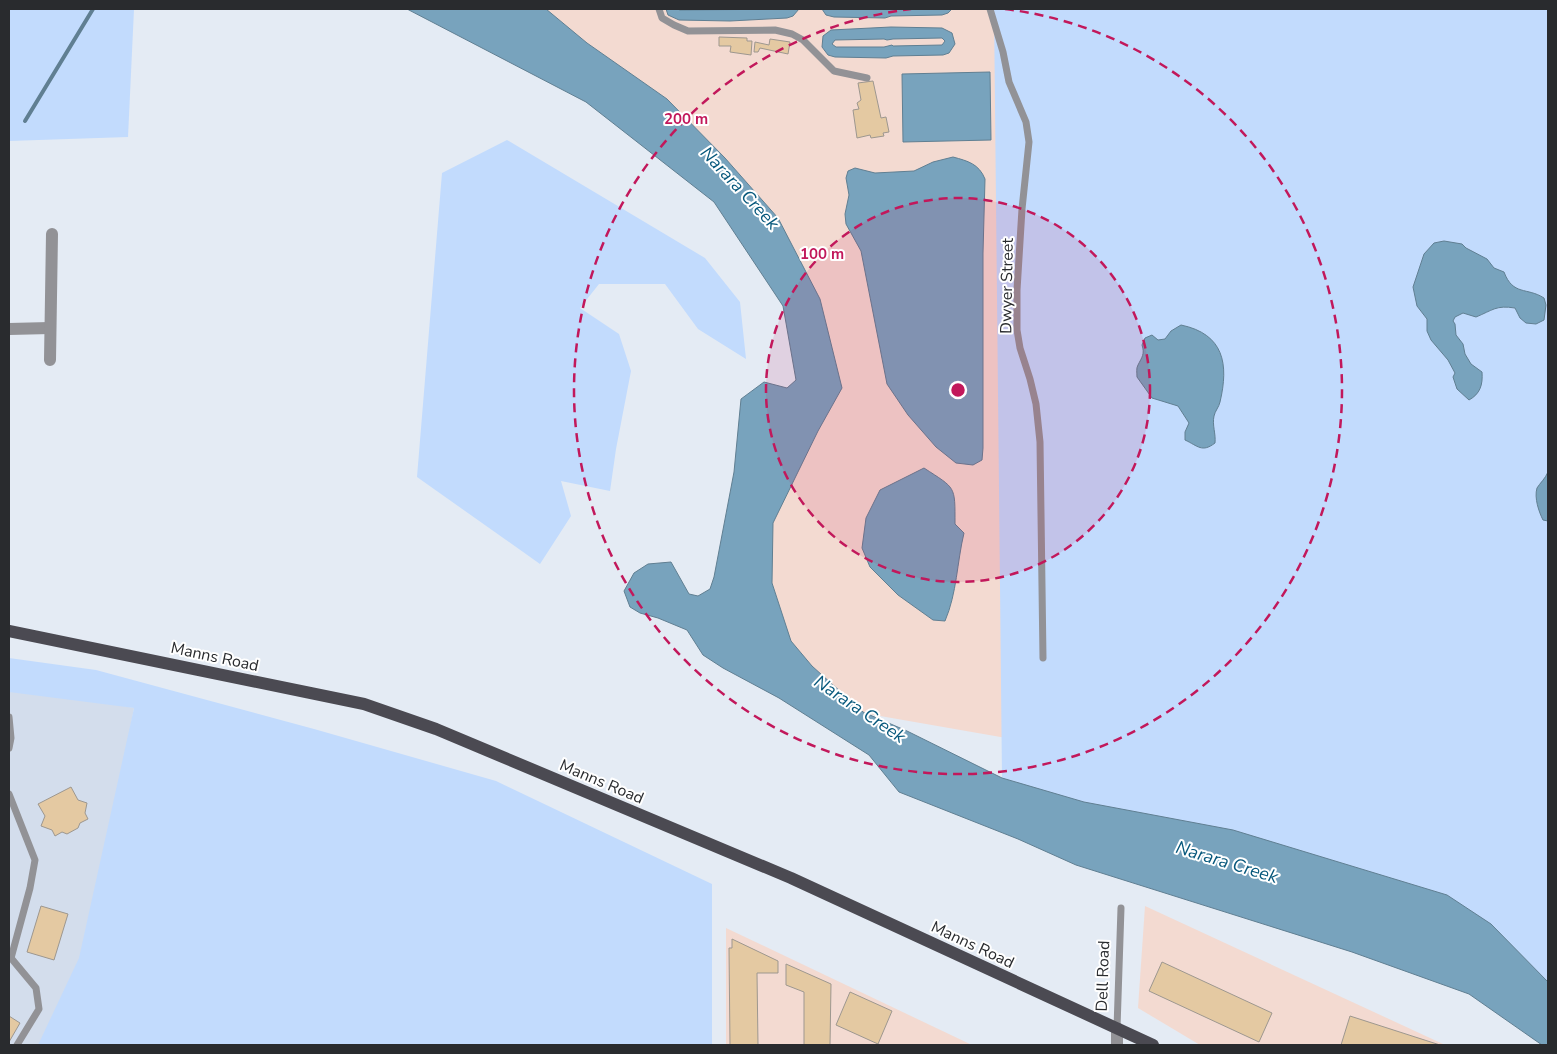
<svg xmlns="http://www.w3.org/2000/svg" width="1557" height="1054" font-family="'Nunito Sans',sans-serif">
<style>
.industrial{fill:#f3dad1}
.built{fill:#d3ddec}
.green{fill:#c2dbfd}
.water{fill:#78a3bd;stroke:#607f92;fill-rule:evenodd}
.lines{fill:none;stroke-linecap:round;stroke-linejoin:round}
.stream{stroke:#607f92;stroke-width:4}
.building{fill:#e4c9a2;stroke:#9d978f}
.lane{stroke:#929296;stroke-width:7}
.street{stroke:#929296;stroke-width:12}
.primary{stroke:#4b4a52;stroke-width:12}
.ring{fill:none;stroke:#c2185b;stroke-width:2.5;stroke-dasharray:9 6}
.labels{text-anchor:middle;stroke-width:4;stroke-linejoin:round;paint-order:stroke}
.street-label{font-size:16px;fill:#292b2e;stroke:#fff}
.water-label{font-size:18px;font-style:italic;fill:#07587c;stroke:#fff}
.centre{fill:#c2185b;stroke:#fff;stroke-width:2.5}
.ring-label{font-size:15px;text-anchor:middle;font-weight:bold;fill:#c2185b;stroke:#fff;stroke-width:4;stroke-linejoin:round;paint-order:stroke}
</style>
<rect width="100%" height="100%" fill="#e4ebf4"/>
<g class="industrial">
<polygon points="546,9 1010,9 1012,739 863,713 812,666 791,641 772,583 772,523 818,431 842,388 778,218 725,158 667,99 587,43"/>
<polygon points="1145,906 1443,1044 1444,1045 1200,1045 1138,1008"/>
<polygon points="726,928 972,1045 726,1045"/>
</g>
<polygon class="built" points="9,684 134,708 71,1045 9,1045"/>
<g class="green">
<polygon points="9,9 134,9 128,137 9,141"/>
<polygon points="994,9 1548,9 1548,982 1491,924 1002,778"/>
<polygon points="507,140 705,258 740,302 746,359 698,329 665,284 599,284 580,308 619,334 631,371 616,449 610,491 561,481 571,516 540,564 417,477 442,173"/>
<polygon points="9,658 96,670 314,729 496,781 712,884 712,1045 38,1045 79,958 134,708 9,692"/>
</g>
<g class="water">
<polygon points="407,9 546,9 587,43 667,99 725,158 778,218 820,299 842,388 818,431 773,523 772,583 791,641 812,666 863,712 907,731 1002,778 1084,802 1233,830 1447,895 1491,924 1548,982 1548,1045 1542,1045 1469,994 1352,952 1076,865 1018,839 899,792 869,755 779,698 723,668 703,655 687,630 658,618 640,613 630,607 624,591 634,573 648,564 671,562 689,594 698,596 710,589 714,577 734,472 741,399 764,382 787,388 796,380 783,306 714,202 586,102"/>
<polygon points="666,9 677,9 680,10 799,9 793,16 787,18 730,21 679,20 668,15"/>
<polygon points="822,9 952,9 948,13 942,15 891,16 885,18 834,17 826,15"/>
<path d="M891,27L942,28L952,33L955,44L949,53L943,55L893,56L886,58L835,57L828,55L822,47L823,36L831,30ZM942,38L945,41L942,45L893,46L892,45L884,47H836L832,44L835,40L884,39L887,40L893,39Z"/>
<polygon points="990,72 991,140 903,142 902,74"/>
<path d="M953,157C968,161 979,164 985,179L983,253V448L982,460L973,465L956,463L936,447L908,415L887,384L861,251L846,224L845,214L849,195L846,178L848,171L855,168L875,173L914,171L933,162Z"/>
<path d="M1444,241L1462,244L1466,248L1487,259L1494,268L1504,272C1513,296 1527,287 1544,298L1546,305L1544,320L1536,324L1526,323L1520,318L1515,308C1496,305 1493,310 1476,317L1463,313L1455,317L1453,321L1455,324L1456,335L1463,344L1465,354L1471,364L1482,372C1483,385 1480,394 1469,400L1457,389L1453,377L1455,373L1448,360L1431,340L1427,331V319L1417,306L1413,287L1424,254L1434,243Z"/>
<path d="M1181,325C1224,334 1229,364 1220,402C1219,407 1215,411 1214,416C1212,425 1216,434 1215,443C1202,453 1198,446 1185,440V432L1189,423L1178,406L1152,398L1137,377C1137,373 1136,368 1138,365C1142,357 1145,354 1142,345L1145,338L1152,335L1158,340L1165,339L1171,331Z"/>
<path d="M924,468C956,489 955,485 955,524L964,533C957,562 957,593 945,621L933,620L898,595L870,567L862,548L866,518L880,490Z"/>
<path d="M1548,472V521L1543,520C1539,512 1534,498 1537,488C1540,483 1545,479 1548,472Z"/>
</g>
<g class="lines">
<polyline class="stream" points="25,121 93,9"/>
</g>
<g class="building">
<polygon points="719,37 747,38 747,41 752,41 751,55 730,52 731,46 719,46"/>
<polygon points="770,39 790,42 788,54 760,48 758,52 754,52 755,42 769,45"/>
<polygon points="873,81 881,118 886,117 889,132 883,133 884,136 871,138 870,135 857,138 853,110 859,109 857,103 861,100 858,83"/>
<polygon points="71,787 78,800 87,803 85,813 88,819 80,823 78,828 67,834 62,832 55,836 52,830 41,826 45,816 38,804"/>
<polygon points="41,906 68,914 54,960 27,952"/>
<polygon points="732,939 778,961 778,973 757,973 758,1045 730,1045 729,948 732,948"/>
<polygon points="1162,962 1272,1013 1259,1042 1149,991"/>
<polygon points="786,964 831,984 830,1045 804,1045 804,992 786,985"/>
<polygon points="850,992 892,1011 878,1044 836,1025"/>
<polygon points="9,1016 20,1023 9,1042"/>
<polygon points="1350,1016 1440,1045 1341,1045"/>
</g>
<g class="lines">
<g class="lane">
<polyline points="659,9 662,18 674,25 688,31 775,30 792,34 803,40 834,71 867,78"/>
<polyline points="990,9 1003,52 1009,82 1026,122 1029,142 1022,209 1017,290 1017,330 1020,348 1030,379 1036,404 1040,442 1043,658"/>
<polyline points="9,748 11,738 9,717"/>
<polyline points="9,794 35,860 30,888 11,958"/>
<polyline points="9,959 11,958 36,988 39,1009 17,1045"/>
<polyline points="1117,1028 1121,908"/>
</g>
<g class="street">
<polyline points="9,329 50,328"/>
<polyline points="50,360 52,234"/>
<polyline points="1117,1028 1117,1045"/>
</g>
<polyline class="primary" points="9,631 364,704 436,729 791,878 1153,1045"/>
</g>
<circle cx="958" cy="390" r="192" fill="#c2185b" fill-opacity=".12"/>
<g class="ring">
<circle cx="958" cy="390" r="192"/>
<path d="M1005 9A384 384 0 1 1 911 9"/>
</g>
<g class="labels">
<g class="street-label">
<text transform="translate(1006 286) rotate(-89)" y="6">Dwyer Street</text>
<text transform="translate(215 656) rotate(12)" y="6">Manns Road</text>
<text transform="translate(602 781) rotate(23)" y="6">Manns Road</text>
<text transform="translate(973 944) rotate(25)" y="6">Manns Road</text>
<text transform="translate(1102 976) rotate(-88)" y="6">Dell Road</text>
</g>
<g class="water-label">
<text transform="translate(740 188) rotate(47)" y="6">Narara Creek</text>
<text transform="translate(860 709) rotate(34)" y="6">Narara Creek</text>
<text transform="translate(1227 862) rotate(17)" y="6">Narara Creek</text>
</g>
</g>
<circle cx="958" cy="390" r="8" class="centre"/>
<g class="ring-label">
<text x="686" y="124">200 m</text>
<text x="822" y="259">100 m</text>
</g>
<rect width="1557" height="1054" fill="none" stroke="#292b2e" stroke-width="20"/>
</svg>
